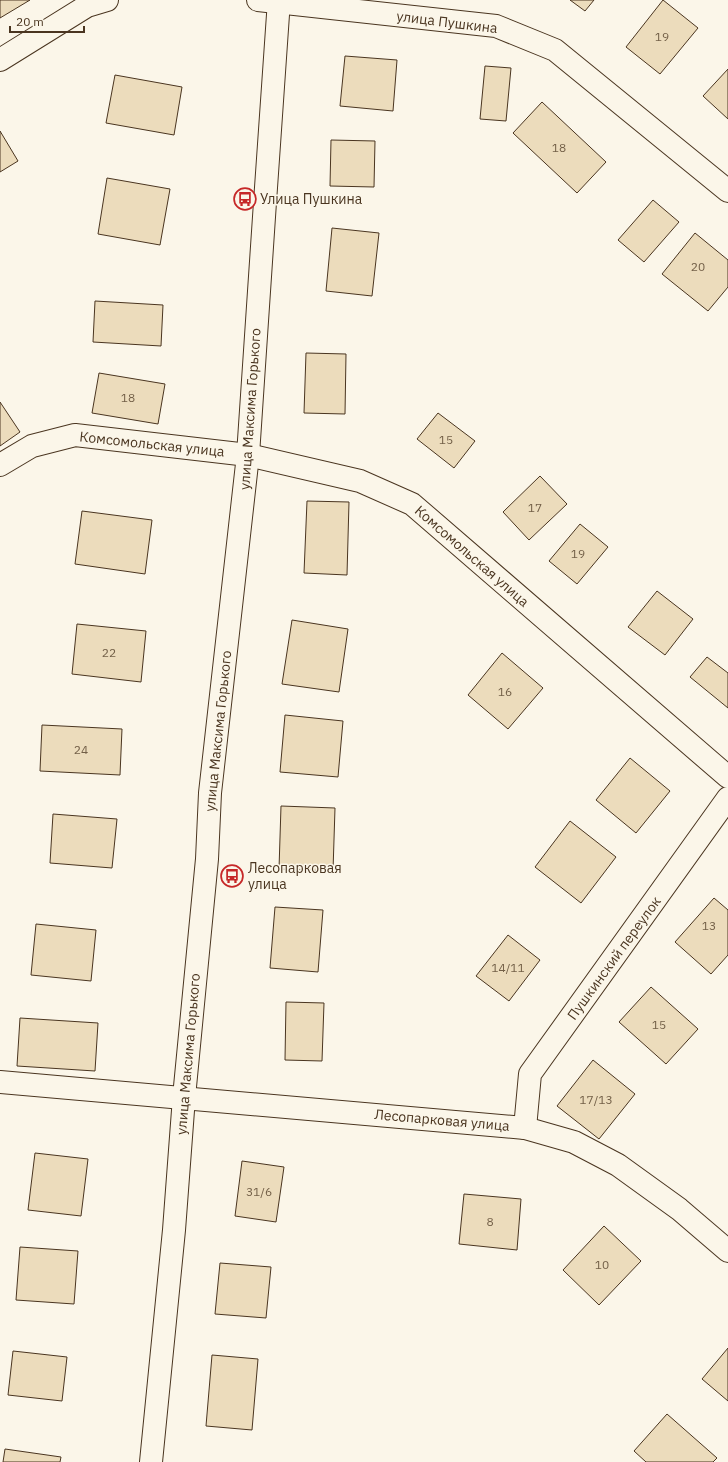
<svg xmlns="http://www.w3.org/2000/svg" width="728" height="1462" font-family="'IBM Plex Sans',sans-serif">
<style>
.building{fill:#ecdcbc;stroke:#4a3520}
.lines{fill:none;stroke-linecap:round;stroke-linejoin:round}
.street-casing{stroke:#4a3520;stroke-width:24}
.street{stroke:#fbf6e9;stroke-width:22}
.labels{text-anchor:middle;stroke-width:3;stroke-linejoin:round;paint-order:stroke}
.number-label{font-size:12px;fill:#725f47}
.street-label{font-size:14px;fill:#4a3520;stroke:#fbf6e9}
.poi-label{font-size:14px;fill:#4a3520;stroke:#fbf6e9;text-anchor:start}
</style>
<rect width="100%" height="100%" fill="#fbf6e9"/>
<g class="building">
<polygon points="0,0 30,0 0,18"/>
<polygon points="570,0 594,0 585,11"/>
<polygon points="663,0 698,28 660,74 626,47"/>
<polygon points="345,56 397,60 393,111 340,106"/>
<polygon points="485,66 511,68 506,121 480,119"/>
<polygon points="728,69 728,119 703,96"/>
<polygon points="115,75 182,87 174,135 106,123"/>
<polygon points="542,102 606,162 577,193 513,133"/>
<polygon points="0,131 18,161 0,172"/>
<polygon points="331,140 375,141 374,187 330,186"/>
<polygon points="107,178 170,189 160,245 98,234"/>
<polygon points="653,200 679,222 644,262 618,240"/>
<polygon points="332,228 379,233 372,296 326,291"/>
<polygon points="695,233 728,260 728,287 708,311 662,274"/>
<polygon points="95,301 163,305 161,346 93,342"/>
<polygon points="306,353 346,354 345,414 304,413"/>
<polygon points="99,373 165,384 158,424 92,413"/>
<polygon points="0,402 20,432 0,446"/>
<polygon points="438,413 475,441 454,468 417,439"/>
<polygon points="540,476 567,504 529,540 503,512"/>
<polygon points="307,501 349,502 347,575 304,573"/>
<polygon points="82,511 152,520 145,574 75,564"/>
<polygon points="580,524 608,547 577,584 549,561"/>
<polygon points="657,591 693,619 665,655 628,627"/>
<polygon points="292,620 348,629 339,692 282,684"/>
<polygon points="77,624 146,631 141,682 72,674"/>
<polygon points="502,653 543,688 508,729 468,695"/>
<polygon points="707,657 728,673 728,708 690,677"/>
<polygon points="285,715 343,721 338,777 280,772"/>
<polygon points="42,725 122,729 120,775 40,771"/>
<polygon points="630,758 670,791 636,833 596,800"/>
<polygon points="281,806 335,808 333,871 279,869"/>
<polygon points="53,814 117,819 112,868 50,863"/>
<polygon points="570,821 616,857 581,903 535,867"/>
<polygon points="714,898 728,910 728,955 711,974 675,942"/>
<polygon points="275,907 323,910 318,972 270,968"/>
<polygon points="36,924 96,930 91,981 31,975"/>
<polygon points="508,935 540,960 509,1001 476,976"/>
<polygon points="651,987 698,1029 666,1064 619,1022"/>
<polygon points="286,1002 324,1003 322,1061 285,1060"/>
<polygon points="20,1018 98,1023 95,1071 17,1066"/>
<polygon points="593,1060 635,1094 599,1139 557,1106"/>
<polygon points="35,1153 88,1159 81,1216 28,1210"/>
<polygon points="242,1161 284,1167 276,1222 235,1216"/>
<polygon points="464,1194 521,1199 517,1250 459,1244"/>
<polygon points="604,1226 641,1261 599,1305 563,1270"/>
<polygon points="20,1247 78,1251 74,1304 16,1300"/>
<polygon points="220,1263 271,1267 266,1318 215,1314"/>
<polygon points="728,1348 728,1401 702,1379"/>
<polygon points="13,1351 67,1357 62,1401 8,1395"/>
<polygon points="212,1355 258,1359 252,1430 206,1426"/>
<polygon points="667,1414 717,1458 713,1462 646,1462 634,1451"/>
<polygon points="5,1449 61,1457 60,1462 3,1462"/>
</g>
<g class="lines">
<g class="street-casing">
<g id="street">
<polyline points="258,0 496,26 555,50 728,191"/>
<polyline points="0,60 87,6 107,0"/>
<polyline points="0,465 32,446 75,435 248,455 360,481 412,504 728,777"/>
<polyline points="0,1082 525,1128 574,1142 618,1165 679,1209 728,1251"/>
<polyline points="525,1128 530,1074 728,798"/>
<polyline points="151,1462 174,1230 184,1097 207,859 210,793 248,455 265,202 279,0"/>
</g>
</g>
<use href="#street" class="street"/>
</g>
<defs>
<g id="bus-ring" transform="scale(1.15)"><circle r="9.5" fill="#fbf6e9" stroke="#c62828" stroke-width="1.5"/><path d="M-5-6H5V4H4V6H2V4H-2V6H-4V4H-5ZM-3.5-4V0h7V-4ZM-3.5 1.2v1.5H-2V1.2ZM2 1.2v1.5H3.5V1.2Z" fill="#c62828"/></g>
</defs>
<g fill-rule="evenodd">
<use href="#bus-ring" x="245" y="199"/>
<use href="#bus-ring" x="232" y="876"/>
</g>
<g class="labels">
<g class="number-label">
<text x="662" y="41">19</text>
<text x="559" y="152">18</text>
<text x="698" y="271">20</text>
<text x="128" y="402">18</text>
<text x="446" y="444">15</text>
<text x="535" y="512">17</text>
<text x="578" y="558">19</text>
<text x="109" y="657">22</text>
<text x="505" y="696">16</text>
<text x="81" y="754">24</text>
<text x="709" y="930">13</text>
<text x="508" y="972">14/11</text>
<text x="659" y="1029">15</text>
<text x="596" y="1104">17/13</text>
<text x="259" y="1196">31/6</text>
<text x="490" y="1226">8</text>
<text x="602" y="1269">10</text>
</g>
<g class="street-label">
<text transform="translate(447 22) rotate(7)" y="5">улица Пушкина</text>
<text transform="translate(250 409) rotate(-86)" y="5">улица Максима Горького</text>
<text transform="translate(152 444) rotate(6)" y="5">Комсомольская улица</text>
<text transform="translate(472 556) rotate(41)" y="5">Комсомольская улица</text>
<text transform="translate(218 731) rotate(-84)" y="5">улица Максима Горького</text>
<text transform="translate(614 958) rotate(-54)" y="5">Пушкинский переулок</text>
<text transform="translate(188 1054) rotate(-85)" y="5">улица Максима Горького</text>
<text transform="translate(442 1120) rotate(5)" y="5">Лесопарковая улица</text>
</g>
<g class="poi-label">
<text x="260" y="204">Улица Пушкина</text>
<text x="248" y="873">Лесопарковая<tspan x="248" dy="16">улица</tspan></text>
</g>
</g>
<path d="M10 26v6h74v-6" fill="none" stroke="#4a3520" stroke-width="2"/>
<text x="16" y="26" font-size="12" fill="#4a3520" stroke="#fbf6e9" stroke-width="3" paint-order="stroke">20 m</text>
</svg>
